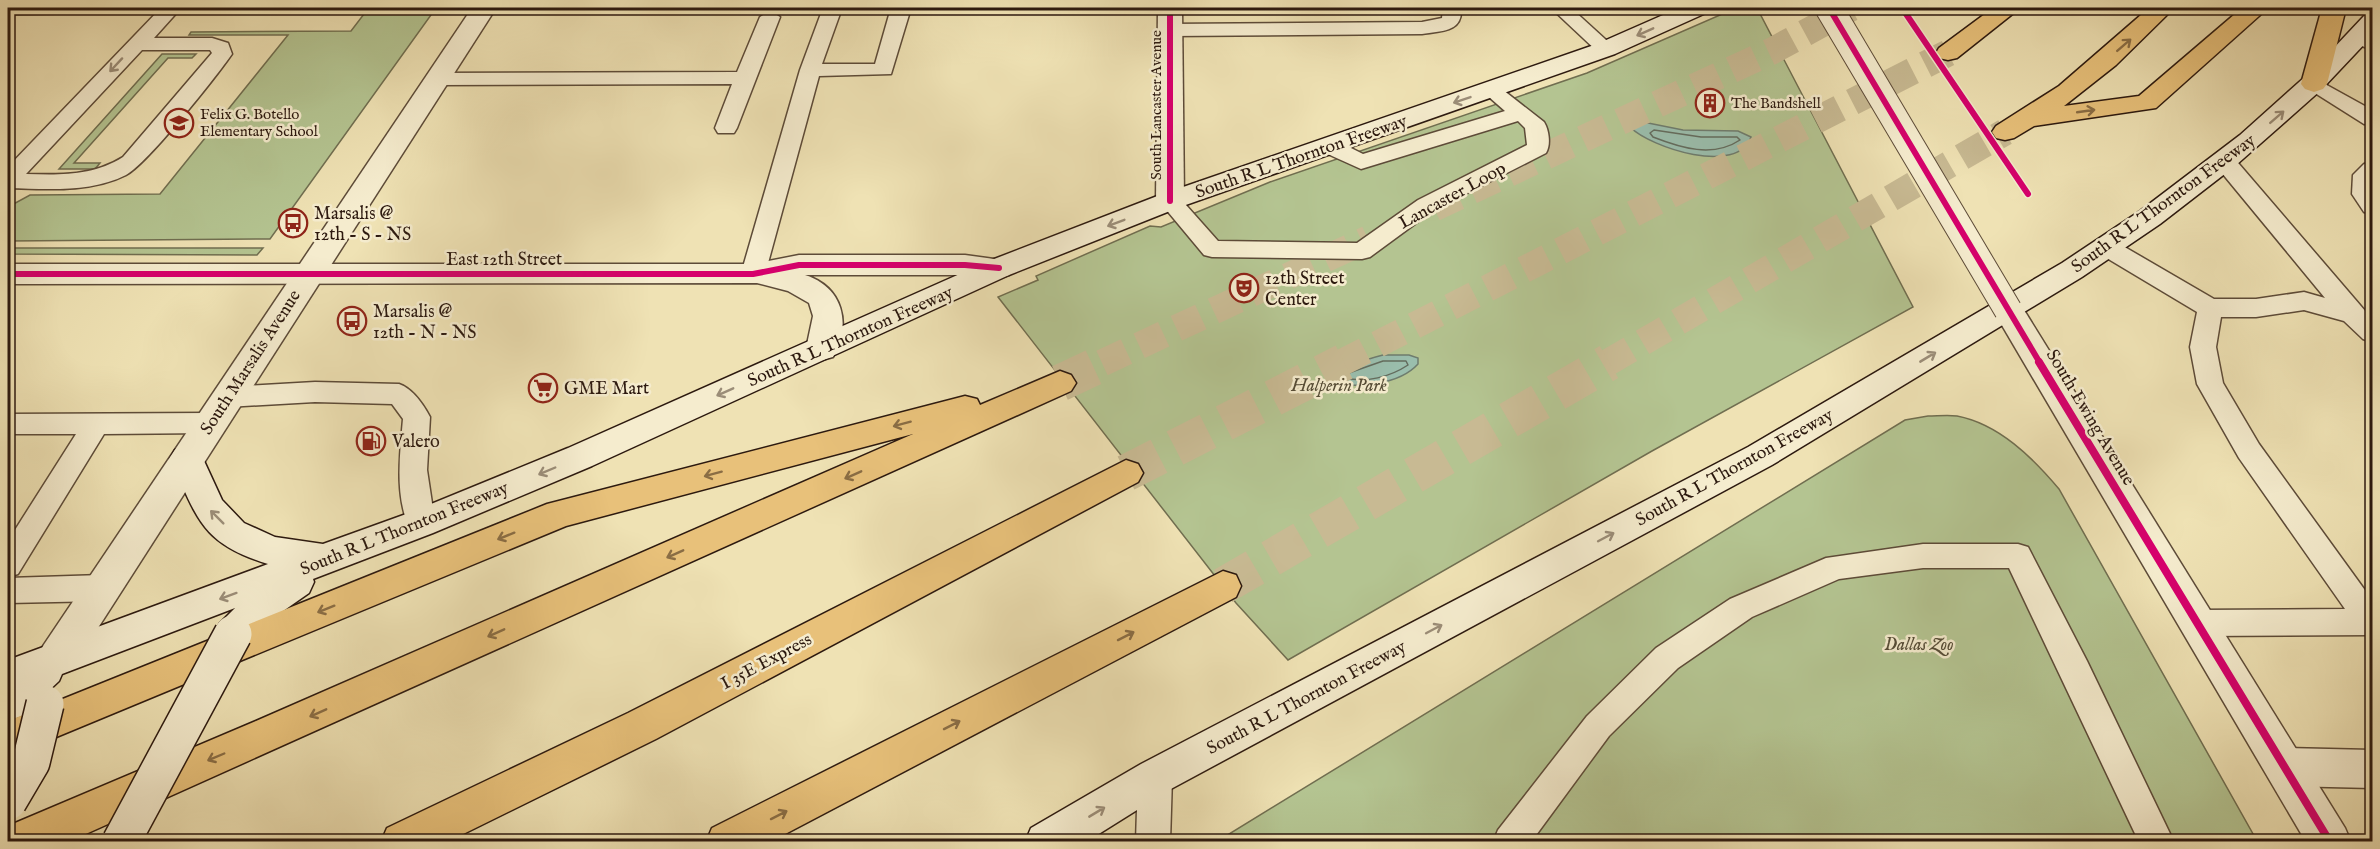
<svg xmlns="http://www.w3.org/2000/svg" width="2380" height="849" font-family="'IM FELL English',serif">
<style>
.green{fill:#b4c491;stroke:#706e50;stroke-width:1.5}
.water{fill:#9abead;stroke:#6e7c6e;stroke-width:1.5}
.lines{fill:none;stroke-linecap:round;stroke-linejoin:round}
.shore{stroke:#636c5e;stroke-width:1.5}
.motorway-tunnel-far1{stroke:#c8ba93;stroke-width:27;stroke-dasharray:27 14;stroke-linecap:butt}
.motorway-tunnel{stroke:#c8ba93;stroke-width:37;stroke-dasharray:37 18;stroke-linecap:butt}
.service-casing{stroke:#5d4b38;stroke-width:3}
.minor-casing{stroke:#5d4b38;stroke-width:3}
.tertiary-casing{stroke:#5d4b38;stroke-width:3}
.secondary-casing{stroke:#2c190f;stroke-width:3}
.motorway-casing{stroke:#2c190f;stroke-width:3}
.service{fill:#f5ecce;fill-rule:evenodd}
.minor{fill:#f5ecce;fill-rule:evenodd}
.tertiary{fill:#f5ecce;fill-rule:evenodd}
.secondary{fill:#f5ecce;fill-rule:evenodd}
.motorway{fill:#e8c17a;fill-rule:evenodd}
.tertiary-bridge-casing{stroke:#5d4b38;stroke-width:29;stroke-linecap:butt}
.secondary-bridge-casing{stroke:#2c190f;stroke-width:40;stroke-linecap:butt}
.tertiary-bridge{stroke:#f5ecce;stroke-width:27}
.secondary-bridge{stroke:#f5ecce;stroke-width:37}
.cycleway-far1-casing{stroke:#f5ecce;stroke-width:9}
.cycleway-casing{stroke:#f5ecce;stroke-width:12}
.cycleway-far1{stroke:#d6006c;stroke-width:6}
.cycleway{stroke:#d6006c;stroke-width:8}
.oneway{stroke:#9b8d78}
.oneway2{stroke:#8a6d44}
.labels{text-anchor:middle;stroke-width:5;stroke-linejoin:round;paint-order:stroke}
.far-poi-label{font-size:15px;fill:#2c190f;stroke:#f5ecce;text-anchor:start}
.far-street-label{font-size:15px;fill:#2c190f;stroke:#f5ecce}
.street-label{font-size:18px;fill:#2c190f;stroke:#f5ecce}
.poi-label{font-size:18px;fill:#2c190f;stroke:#f5ecce;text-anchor:start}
.park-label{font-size:18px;font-style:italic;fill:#554c36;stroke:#f5ecce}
</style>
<rect width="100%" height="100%" fill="#efe2b4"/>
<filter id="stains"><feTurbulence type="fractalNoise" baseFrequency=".00333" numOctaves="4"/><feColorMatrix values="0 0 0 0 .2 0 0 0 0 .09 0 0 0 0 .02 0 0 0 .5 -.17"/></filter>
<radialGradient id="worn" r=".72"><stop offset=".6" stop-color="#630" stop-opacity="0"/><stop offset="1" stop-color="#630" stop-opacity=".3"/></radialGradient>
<g class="green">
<polygon points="8,8 77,8 72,14 8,15"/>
<polygon points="397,8 436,8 270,239 8,241 8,207 30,195 160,194 288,35 189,35 191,32 351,31 364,14 391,14"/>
<polygon points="1736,8 1757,8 1913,307 1652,451 1288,660 1236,603 998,297 1038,280 1036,276 1150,226 1161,227 1270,182 1587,73"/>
<polygon points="162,54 196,54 192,58 168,58 74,163 100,163 95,169 59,169"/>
<polygon points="8,248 263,248 257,255 8,254"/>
<path d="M1928,416C1937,416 1948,415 1957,416C1999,424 2033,458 2059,489L2257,841L1216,842L1905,420Z"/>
</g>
<g class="water">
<path d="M1638,121L1683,130L1738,131L1751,137C1738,176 1651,148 1630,127Z"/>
<path d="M1383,355H1409L1418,358V364C1399,385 1358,388 1332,383L1330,378C1346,366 1363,360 1383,355Z"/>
</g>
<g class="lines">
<g class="shore">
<path d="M1654,130L1701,137H1737L1740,140C1713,158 1681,148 1653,137L1650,133Z"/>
<path d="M1383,361H1406L1408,365C1390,377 1366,383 1345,378L1346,374Z"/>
</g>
<g class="motorway-tunnel-far1">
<polyline points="1434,208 1772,51 1851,8"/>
<polyline points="1102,363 1368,239"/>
<polyline points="1341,363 1948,53"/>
<polyline points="1607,363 2005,132"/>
</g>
<g class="motorway-tunnel">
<polyline points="1060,383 1105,362"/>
<polyline points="1126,473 1344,362"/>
<polyline points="1223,586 1609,362"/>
</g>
<g class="service-casing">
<g id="service">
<path d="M161,8H181L154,38H212L228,43L232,54C216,77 147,164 126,175C91,193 46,189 8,188V167ZM142,50H210L212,53L123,157C93,176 61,175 26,174Z"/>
<polygon points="823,8 842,8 822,64 875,64 891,8 911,8 891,74 819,76 765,274 762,280 753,282 744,280 741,274 800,70"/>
<path d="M1443,8H1461C1463,32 1442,31 1422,34L1169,36L1162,34L1159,30L1162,26L1169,24L1422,22L1442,18Z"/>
<polygon points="1551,8 1571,8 1616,49 1613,53 1599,53"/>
<polygon points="770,11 780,17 737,128 734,133 718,133 715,128 732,84 437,85 430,83 427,79 430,75 437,73 737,72 760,17"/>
<polygon points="2359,32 2372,37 2372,50 2352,42 2349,38 2352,34"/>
<polygon points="2314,78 2372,110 2372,125 2364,124 2307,88 2304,84 2307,80"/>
<path d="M1491,84L1498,86L1544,122C1549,130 1551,145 1546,153L1434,210L1370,257L1362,259L1212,257L1204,255L1159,201L1162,196L1170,194L1178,196L1218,241L1357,243L1418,200L1527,145L1525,128L1518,121L1361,169L1321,151L1318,146L1321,141H1337L1363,154L1505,111L1481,90L1484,86Z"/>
<polygon points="2225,155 2233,157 2372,319 2372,342 2363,339 2344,321 2304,310 2256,317 2221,317 2216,347 2223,383 2259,444 2372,600 2372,635 2199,636 2188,632 2184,623 2188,614 2199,610 2345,609 2239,458 2197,384 2190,347 2197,312 2100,254 2096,248 2100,242 2108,240 2116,242 2214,299 2256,299 2304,292 2325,298 2217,167 2214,162 2217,157"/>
<polygon points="2372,162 2372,214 2364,212 2352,194 2353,175 2364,164"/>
<path d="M315,382L399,384C413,389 423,404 430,417L427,470L435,523L431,531L421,535L411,531C394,498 400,454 403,419L392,404L315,402L227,407L218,404L214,397L218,390L227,387Z"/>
<polygon points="210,413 220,416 223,423 220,430 210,433 104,434 18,574 8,577 8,541 76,434 8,434 8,414"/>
<polygon points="1923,544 2018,544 2028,547 2087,661 2174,842 2139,842 2009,568 1923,568 1839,579 1752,617 1678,668 1609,736 1531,842 1493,842 1498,830 1587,716 1656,648 1730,599 1826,558"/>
<polygon points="102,575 113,579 117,588 113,597 102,601 8,603 8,578"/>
<polygon points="1155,761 1167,766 1172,777 1170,842 1136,842 1138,777 1143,766"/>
</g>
</g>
<g class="minor-casing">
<g id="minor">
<polygon points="1158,8 1182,8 1184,201 1180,207 1170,210 1160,207 1156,201"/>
<path d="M799,255H965L1009,261L1014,268L1009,275L999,278L965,275H805C843,287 852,324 833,357L822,360L811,357L806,349L813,316L809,303L788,291L757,283L8,284V264H753Z"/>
<polygon points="2286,748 2372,750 2372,788 2286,786 2272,780 2266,767 2272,754"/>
</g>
</g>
<g class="tertiary-casing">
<g id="tertiary">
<polygon points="472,8 496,8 71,670 57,675 43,670 38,658 43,646"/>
<polygon points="2008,299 2019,302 2345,828 2351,842 2306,842 1993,310 1997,302"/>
</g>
</g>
<g class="secondary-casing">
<g id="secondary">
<path d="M1679,8H1710L1706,13L1615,54L1180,207L1009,275L592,466L433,533L313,579L314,582L309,593L276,616L246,645L233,650L220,645L214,634L220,623L235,608L62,674L59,681L22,716L8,721V660L268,564C200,543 198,518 170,459L175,450L187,446L199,450L222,500L244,523L275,537L323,544L409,513L568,448L989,261L1160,195L1597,44Z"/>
<polygon points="2372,14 2372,36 2321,90 2235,166 2160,224 2082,277 1772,465 1169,790 1086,842 1025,842 1031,828 1141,764 1748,447 2062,263 2140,211 2240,135 2316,67 2364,16"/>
</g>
</g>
<g class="motorway-casing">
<g id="motorway">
<polygon points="1993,8 2020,8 1957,58 1948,60 1939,58 1936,53 1939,48"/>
<polygon points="2149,8 2174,8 2116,65 2064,106 2139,96 2242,8 2268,8 2156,108 2034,126 2014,138 2005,140 1996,138 1992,132 1996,126 2059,86"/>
<polygon points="2322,8 2346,8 2327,84 2323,89 2314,92 2305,89 2301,84"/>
<polygon points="1060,371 1071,375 1076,383 1071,391 68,842 8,842 8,826 256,721 913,434 566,526 8,757 8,721 547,504 965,396 977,399 980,405"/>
<polygon points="1126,460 1138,464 1143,473 1138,482 656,739 447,842 381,842 387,828 628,713"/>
<polygon points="1223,571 1236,575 1241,586 1236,597 770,842 706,842 712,828"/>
</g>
</g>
<use href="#service" class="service"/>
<use href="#minor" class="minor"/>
<use href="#tertiary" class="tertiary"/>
<use href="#secondary" class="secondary"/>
<use href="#motorway" class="motorway"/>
<g class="tertiary-bridge-casing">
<polyline id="tertiary-bridge" points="1829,8 2008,310"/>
</g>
<g class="secondary-bridge-casing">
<g id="secondary-bridge">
<polyline points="8,801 31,762 45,704"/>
<polyline points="121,842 233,634"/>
</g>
</g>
<use href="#tertiary-bridge" class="tertiary-bridge"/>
<use href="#secondary-bridge" class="secondary-bridge"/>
<g class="cycleway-far1-casing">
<g id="cycleway-far1">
<polyline points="1170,8 1170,201"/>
<polyline points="1829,8 2040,363"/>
<polyline points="1902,8 2028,194"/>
<polyline points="8,274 753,274 799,265 965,265 999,268"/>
</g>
</g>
<g class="cycleway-casing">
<polyline id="cycleway" points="2039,362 2330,842"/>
</g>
<use href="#cycleway-far1" class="cycleway-far1"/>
<use href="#cycleway" class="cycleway"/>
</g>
<defs><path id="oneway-shaft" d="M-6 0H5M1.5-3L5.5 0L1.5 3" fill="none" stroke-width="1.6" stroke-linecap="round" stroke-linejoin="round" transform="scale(1.5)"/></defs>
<g class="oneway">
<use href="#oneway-shaft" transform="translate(1645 32) rotate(156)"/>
<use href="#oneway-shaft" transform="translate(116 65) rotate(133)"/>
<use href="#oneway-shaft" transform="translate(1462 100) rotate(161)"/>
<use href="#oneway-shaft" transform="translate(2277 117) rotate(-41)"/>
<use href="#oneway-shaft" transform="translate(1116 223) rotate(159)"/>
<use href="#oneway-shaft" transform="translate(1928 357) rotate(-31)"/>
<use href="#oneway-shaft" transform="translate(725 392) rotate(156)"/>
<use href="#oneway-shaft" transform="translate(547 471) rotate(157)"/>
<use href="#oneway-shaft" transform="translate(217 517) rotate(-135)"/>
<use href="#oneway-shaft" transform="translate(1606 537) rotate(-28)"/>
<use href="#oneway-shaft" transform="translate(228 596) rotate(160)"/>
<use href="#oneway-shaft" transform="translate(1434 629) rotate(-28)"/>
<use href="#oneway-shaft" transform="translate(1097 812) rotate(-31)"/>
</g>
<g class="oneway2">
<use href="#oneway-shaft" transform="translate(2124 45) rotate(-41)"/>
<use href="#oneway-shaft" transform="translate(2086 111) rotate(-8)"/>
<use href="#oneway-shaft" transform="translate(902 424) rotate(165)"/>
<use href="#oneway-shaft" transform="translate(713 474) rotate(165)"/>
<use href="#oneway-shaft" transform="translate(853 475) rotate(156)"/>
<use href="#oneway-shaft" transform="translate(506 536) rotate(158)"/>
<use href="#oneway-shaft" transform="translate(675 554) rotate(156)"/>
<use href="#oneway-shaft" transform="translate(326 609) rotate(158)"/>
<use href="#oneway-shaft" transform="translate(496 633) rotate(156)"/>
<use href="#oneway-shaft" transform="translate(1126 636) rotate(-27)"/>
<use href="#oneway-shaft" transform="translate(318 713) rotate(156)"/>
<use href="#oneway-shaft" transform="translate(952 725) rotate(-27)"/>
<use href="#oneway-shaft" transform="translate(216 757) rotate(157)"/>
<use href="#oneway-shaft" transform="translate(779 815) rotate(-27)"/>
</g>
<defs>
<g id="building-ring" transform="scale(1.5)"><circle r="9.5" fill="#f5ecce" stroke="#8f2418" stroke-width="1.5"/><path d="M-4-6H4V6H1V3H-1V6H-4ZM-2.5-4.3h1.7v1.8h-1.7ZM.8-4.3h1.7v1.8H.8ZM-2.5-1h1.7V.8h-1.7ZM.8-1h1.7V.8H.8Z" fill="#8f2418"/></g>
<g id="school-ring" transform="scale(1.5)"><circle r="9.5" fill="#f5ecce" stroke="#8f2418" stroke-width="1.5"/><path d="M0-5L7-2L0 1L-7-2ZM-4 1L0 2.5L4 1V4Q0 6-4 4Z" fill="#8f2418"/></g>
<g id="bus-ring" transform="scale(1.5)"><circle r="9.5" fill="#f5ecce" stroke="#8f2418" stroke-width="1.5"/><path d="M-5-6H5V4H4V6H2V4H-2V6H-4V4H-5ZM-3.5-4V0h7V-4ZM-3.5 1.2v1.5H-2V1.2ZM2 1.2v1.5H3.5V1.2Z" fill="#8f2418"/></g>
<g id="theatre-ring" transform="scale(1.5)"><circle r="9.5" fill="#f5ecce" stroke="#8f2418" stroke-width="1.5"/><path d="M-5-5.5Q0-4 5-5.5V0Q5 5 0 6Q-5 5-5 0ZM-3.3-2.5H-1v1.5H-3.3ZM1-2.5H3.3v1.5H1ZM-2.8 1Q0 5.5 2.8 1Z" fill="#8f2418"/></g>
<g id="supermarket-ring" transform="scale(1.5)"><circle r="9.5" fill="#f5ecce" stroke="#8f2418" stroke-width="1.5"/><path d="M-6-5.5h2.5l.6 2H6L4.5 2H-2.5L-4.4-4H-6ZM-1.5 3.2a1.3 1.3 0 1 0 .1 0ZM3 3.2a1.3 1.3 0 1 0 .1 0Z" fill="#8f2418"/></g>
<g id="fuel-ring" transform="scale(1.5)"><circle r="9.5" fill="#f5ecce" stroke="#8f2418" stroke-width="1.5"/><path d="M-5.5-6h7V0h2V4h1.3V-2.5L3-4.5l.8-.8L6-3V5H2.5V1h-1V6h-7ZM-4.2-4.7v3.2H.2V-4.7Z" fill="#8f2418"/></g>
</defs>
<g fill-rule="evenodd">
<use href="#building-ring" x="1710" y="103"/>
<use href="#school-ring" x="179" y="123"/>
<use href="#bus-ring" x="293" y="223"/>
<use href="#theatre-ring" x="1244" y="288"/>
<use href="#bus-ring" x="352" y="321"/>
<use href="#supermarket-ring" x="543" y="388"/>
<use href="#fuel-ring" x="371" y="441"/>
</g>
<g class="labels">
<g class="far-poi-label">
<text x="1731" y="108">The Bandshell</text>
<text x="200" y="119">Felix G. Botello<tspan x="200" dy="17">Elementary School</tspan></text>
</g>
<g class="far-street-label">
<text transform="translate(1156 105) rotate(-90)" y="5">South Lancaster Avenue</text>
</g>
<g class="street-label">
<text transform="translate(1301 156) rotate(-19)" y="6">South R L Thornton Freeway</text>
<text transform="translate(1452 195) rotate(-29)" y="6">Lancaster Loop</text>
<text transform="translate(2163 203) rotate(-36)" y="6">South R L Thornton Freeway</text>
<text x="504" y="265">East 12th Street</text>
<text transform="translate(850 336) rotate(-24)" y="6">South R L Thornton Freeway</text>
<text transform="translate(250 362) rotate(-57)" y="6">South Marsalis Avenue</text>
<text transform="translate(2091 417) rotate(59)" y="6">South Ewing Avenue</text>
<text transform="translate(1734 467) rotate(-29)" y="6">South R L Thornton Freeway</text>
<text transform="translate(404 528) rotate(-22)" y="6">South R L Thornton Freeway</text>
<text transform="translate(766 661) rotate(-28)" y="6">I 35E Express</text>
<text transform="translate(1306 697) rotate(-28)" y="6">South R L Thornton Freeway</text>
</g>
<g class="poi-label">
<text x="314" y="219">Marsalis @<tspan x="314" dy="21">12th - S - NS</tspan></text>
<text x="1265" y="284">12th Street<tspan x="1265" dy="21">Center</tspan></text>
<text x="373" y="317">Marsalis @<tspan x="373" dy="21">12th - N - NS</tspan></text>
<text x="564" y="394">GME Mart</text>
<text x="392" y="447">Valero</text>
</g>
<g class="park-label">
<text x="1339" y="391">Halperin Park</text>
<text x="1919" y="650">Dallas Zoo</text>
</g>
</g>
<rect width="2380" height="849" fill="none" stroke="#efe2b4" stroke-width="30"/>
<rect x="9" y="9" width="2362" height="831" fill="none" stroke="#2c190f" stroke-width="3"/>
<rect x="15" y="15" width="2350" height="819" fill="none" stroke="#2c190f" stroke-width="1.5"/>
<rect width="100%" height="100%" filter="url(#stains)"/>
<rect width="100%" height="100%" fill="url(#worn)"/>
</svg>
